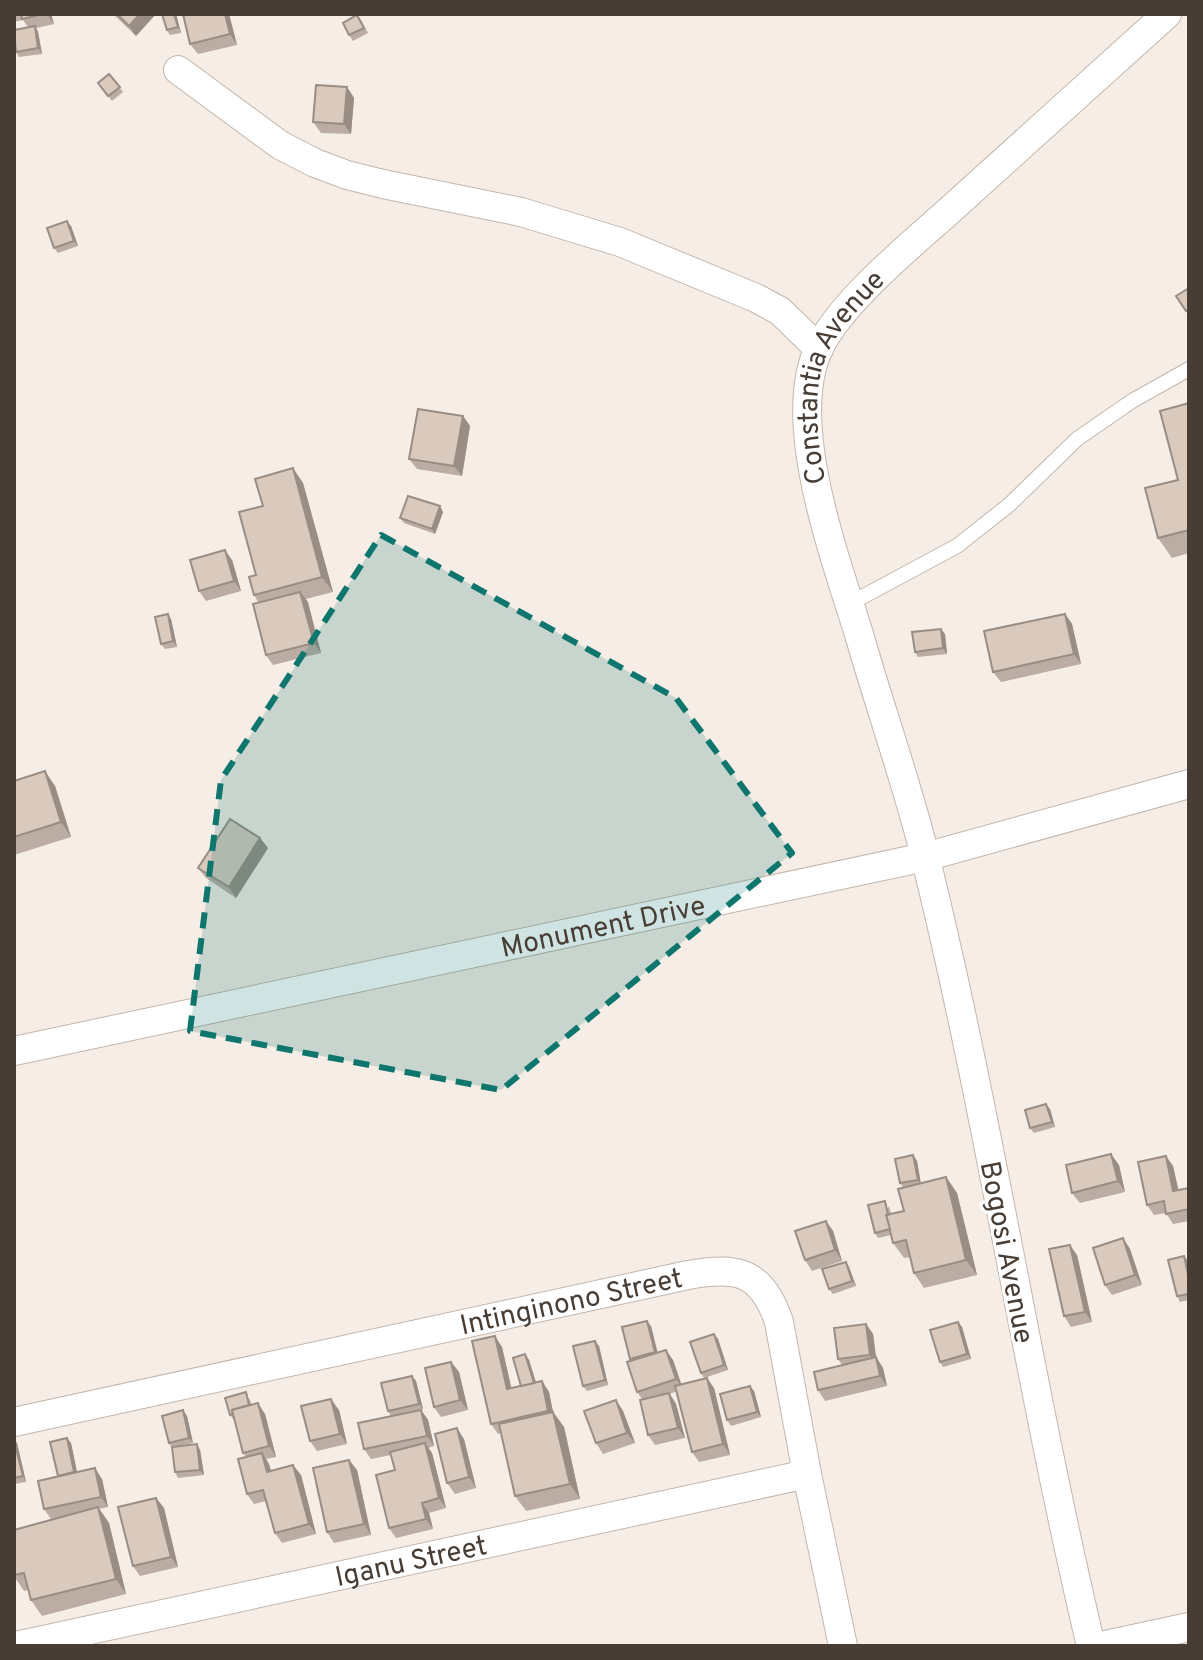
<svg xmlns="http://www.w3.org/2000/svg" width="1203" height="1660" font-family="Overpass,sans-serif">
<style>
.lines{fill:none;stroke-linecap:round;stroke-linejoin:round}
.service-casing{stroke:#c4b6ab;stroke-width:16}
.minor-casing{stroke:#c4b6ab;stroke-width:30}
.service{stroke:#fff;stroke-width:14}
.minor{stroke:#fff;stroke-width:28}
.wall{fill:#bbada3}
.shaded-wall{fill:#998d84}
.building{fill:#dac9bd;stroke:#998d84;stroke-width:2}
.marked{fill:#0f766e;fill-opacity:0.2;stroke:#0f766e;stroke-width:6;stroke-dasharray:16 10;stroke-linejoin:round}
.labels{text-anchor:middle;stroke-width:6;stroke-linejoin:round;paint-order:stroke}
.street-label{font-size:28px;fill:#483d35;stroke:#fff}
</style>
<rect width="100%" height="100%" fill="#f5ede6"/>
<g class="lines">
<g class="service-casing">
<polyline id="service" points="849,604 957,546 1009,505 1077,439 1132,401 1189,369"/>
</g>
<g class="minor-casing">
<g id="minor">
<polyline points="178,70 280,145 315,163 347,175 383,184 521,212 620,242 756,298 780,311 819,349"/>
<path id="s1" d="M14,1051L925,857L1189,784"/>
<path id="s2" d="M14,1422L688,1275C737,1266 762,1271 779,1322L807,1474L843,1646"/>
<path id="s3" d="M16,1646L807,1474"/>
<path id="s4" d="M1091,1646C1029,1385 990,1120 926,860C908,786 882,714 861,641C838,564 783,424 819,348C841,302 912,244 950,210C1023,144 1095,79 1167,14"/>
<polyline points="1101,1646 1189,1627"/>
</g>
</g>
<use href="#service" class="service"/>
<use href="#minor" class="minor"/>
</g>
<g class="wall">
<polygon points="14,14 51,14 54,24 36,28 38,32 42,54 19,57 16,52 28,27 23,20 14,22"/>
<polygon points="113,14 156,14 136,36"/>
<polygon points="176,14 181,33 170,35 167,30"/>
<polygon points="183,14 229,14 237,45 198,54 190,44"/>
<polygon points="361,20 368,33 353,41 349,35"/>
<polygon points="109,74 123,92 112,101 98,83"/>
<polygon points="347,87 354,98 351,134 321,133 313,122"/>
<polygon points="71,226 78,246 58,253 54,248"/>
<polygon points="1189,403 1189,553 1172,558 1158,538 1178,480"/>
<polygon points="463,416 470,426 462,476 417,469 409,459"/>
<polygon points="303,483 333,592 306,599 321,653 273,665 266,655 258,602 254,595 263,506"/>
<polygon points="443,512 435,534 404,523 400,518"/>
<polygon points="232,560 241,591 206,601 199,591"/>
<polygon points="1065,614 1072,624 1081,664 1001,682 993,672"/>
<polygon points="171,619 177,647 165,649 161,644"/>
<polygon points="941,629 945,634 947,654 918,657 915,652"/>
<polygon points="14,781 55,786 71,837 14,855"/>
<polygon points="260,838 268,848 236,898 206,878 198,868"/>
<polygon points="1050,1109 1055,1127 1034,1133 1030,1128"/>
<polygon points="913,1155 917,1161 921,1184 946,1177 957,1193 977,1275 924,1288 914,1273 910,1257 904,1258 893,1243 891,1235 878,1238 875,1233 889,1206 891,1214 904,1211 904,1188 900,1183"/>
<polygon points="1119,1165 1125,1192 1080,1203 1072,1193"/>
<polygon points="1173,1166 1178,1190 1189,1188 1189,1221 1173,1224 1166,1213 1154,1215 1147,1205"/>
<polygon points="826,1221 833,1231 842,1261 812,1271 805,1260"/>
<polygon points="1123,1238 1130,1249 1142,1285 1112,1295 1105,1285"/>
<polygon points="1077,1255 1092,1322 1071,1327 1064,1316"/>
<polygon points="1188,1261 1189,1267 1189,1300 1180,1302 1177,1296"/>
<polygon points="846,1262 849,1267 856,1286 833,1294 829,1289"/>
<polygon points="958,1322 962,1327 971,1359 943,1367 940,1362"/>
<polygon points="866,1324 873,1334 876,1357 883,1368 887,1386 825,1401 818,1390 842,1365 838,1359"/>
<polygon points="651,1326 657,1352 673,1360 681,1384 714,1388 730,1455 699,1462 692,1452 677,1391 670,1394 676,1404 685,1438 655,1445 648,1435 642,1399 637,1392 631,1361 630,1359"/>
<polygon points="714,1334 718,1339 728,1370 704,1378 701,1373"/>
<polygon points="595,1341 599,1346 608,1385 587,1391 583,1386"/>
<polygon points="502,1347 511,1388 521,1386 525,1354 529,1360 536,1383 542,1381 549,1392 553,1412 564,1427 580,1499 526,1511 515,1496 501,1433 498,1434 491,1424"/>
<polygon points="451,1362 459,1372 468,1410 441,1417 434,1407"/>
<polygon points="412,1376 416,1381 423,1409 405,1413 421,1410 428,1420 434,1446 428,1448 432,1453 446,1508 429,1513 433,1529 396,1538 389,1528 395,1470 391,1455 371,1459 364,1449 391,1416 388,1411"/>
<polygon points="754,1391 761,1417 731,1426 727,1420"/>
<polygon points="249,1398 252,1405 265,1414 276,1457 266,1459 269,1464 271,1471 301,1475 316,1534 282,1543 275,1533 266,1501 254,1504 247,1494 246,1457 243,1453 234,1420 230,1415"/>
<polygon points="616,1400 623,1411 635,1443 603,1454 596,1443"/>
<polygon points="339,1410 347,1444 317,1451 310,1441"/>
<polygon points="187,1416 193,1443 180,1446 200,1450 204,1475 178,1478 175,1472 172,1448 169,1443"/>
<polygon points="67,1438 71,1443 77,1472 102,1479 108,1507 99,1509 109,1523 126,1594 42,1616 31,1600 28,1590 24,1591 14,1576 69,1515 51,1519 44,1509 58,1476"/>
<polygon points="14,1439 17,1443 26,1482 14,1484"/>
<polygon points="464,1439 476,1488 455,1494 447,1483"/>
<polygon points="349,1460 357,1470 371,1535 334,1543 327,1532"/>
<polygon points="156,1498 164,1508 178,1567 140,1576 133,1566"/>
</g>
<g class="shaded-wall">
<polygon points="47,14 51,14 54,24"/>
<polygon points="140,14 156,14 136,36 129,26"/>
<polygon points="174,14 176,14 181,33 178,27"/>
<polygon points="225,14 229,14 237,45 230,34"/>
<polygon points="35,26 38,32 42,54 38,48"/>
<polygon points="347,87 354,98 351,134 344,124"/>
<polygon points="67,221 71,226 78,246 74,241"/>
<polygon points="463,416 470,426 462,476 454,466"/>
<polygon points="293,468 303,483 333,592 322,577"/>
<polygon points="440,506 443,512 435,534 432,529"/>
<polygon points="225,550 232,560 241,591 234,581"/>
<polygon points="300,592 308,602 321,653 314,643"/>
<polygon points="168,614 171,619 177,647 173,641"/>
<polygon points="1065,614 1072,624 1081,664 1074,654"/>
<polygon points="941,629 945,634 947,654 943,648"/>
<polygon points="45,771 55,786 71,837 61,822"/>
<polygon points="260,838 268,848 236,898 229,887"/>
<polygon points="1046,1104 1050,1109 1055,1127 1052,1122"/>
<polygon points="1111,1154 1119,1165 1125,1192 1118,1181"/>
<polygon points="913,1155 917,1161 921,1185 918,1180"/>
<polygon points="1166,1156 1173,1166 1181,1201 1173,1191"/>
<polygon points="946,1177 957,1193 977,1275 966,1260"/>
<polygon points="826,1221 833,1231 842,1261 835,1250"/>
<polygon points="1123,1238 1130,1249 1142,1285 1135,1275"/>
<polygon points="1070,1245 1077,1255 1092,1322 1085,1312"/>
<polygon points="1184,1256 1188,1261 1189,1267 1189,1279"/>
<polygon points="846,1262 849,1267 856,1286 852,1281"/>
<polygon points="647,1321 651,1326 659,1358 655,1352"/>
<polygon points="958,1322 962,1327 971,1359 967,1354"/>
<polygon points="866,1324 873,1334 877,1365 870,1355"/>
<polygon points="714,1334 718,1339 728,1370 724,1365"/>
<polygon points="495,1336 502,1347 514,1399 507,1389"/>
<polygon points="595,1341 599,1346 608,1385 605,1380"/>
<polygon points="666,1350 673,1360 683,1389 676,1379"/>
<polygon points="525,1354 529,1360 538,1389 534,1384"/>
<polygon points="876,1357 883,1368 887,1386 880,1376"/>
<polygon points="451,1362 459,1372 468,1410 460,1400"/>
<polygon points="412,1376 416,1381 423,1409 419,1404"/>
<polygon points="707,1378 714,1388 730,1455 723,1444"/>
<polygon points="542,1381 549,1392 553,1412 564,1427 580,1499 570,1484 555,1421 548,1411"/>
<polygon points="750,1386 754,1391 761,1417 757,1412"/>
<polygon points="669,1393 676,1404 685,1438 678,1428"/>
<polygon points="331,1399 339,1410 347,1444 340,1434"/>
<polygon points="616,1400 623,1411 635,1443 627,1433"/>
<polygon points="258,1403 265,1414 276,1457 269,1446"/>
<polygon points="183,1410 187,1416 193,1443 189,1438"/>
<polygon points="421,1410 428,1420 434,1446 427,1436"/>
<polygon points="457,1428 464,1439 476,1488 469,1477"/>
<polygon points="67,1438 71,1443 78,1477 74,1472"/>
<polygon points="14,1439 17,1443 26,1482 23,1476"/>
<polygon points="425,1443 432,1453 446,1508 439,1498"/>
<polygon points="197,1444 200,1450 204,1475 200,1470"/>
<polygon points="262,1453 269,1464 274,1482 267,1472"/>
<polygon points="349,1460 357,1470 371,1535 364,1524"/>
<polygon points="293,1465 301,1475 316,1534 309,1524"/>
<polygon points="95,1468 102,1479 108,1507 101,1497"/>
<polygon points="156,1498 164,1508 178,1567 171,1557"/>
<polygon points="422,1503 429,1513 433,1529 426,1519"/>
<polygon points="98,1507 109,1523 126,1594 116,1579"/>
</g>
<g class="building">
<polygon points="21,14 43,14 22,19"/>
<polygon points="117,14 140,14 129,26"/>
<polygon points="162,14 174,14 178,27 167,30"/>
<polygon points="183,14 225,14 230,34 190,44"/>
<polygon points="357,15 364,28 349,35 343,23"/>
<polygon points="35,26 38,48 16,52 14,30"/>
<polygon points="109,74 120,87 108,96 98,83"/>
<polygon points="316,85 347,87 344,124 313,122"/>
<polygon points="67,221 74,241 54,248 47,228"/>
<polygon points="1189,288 1189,309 1186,311 1176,296"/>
<polygon points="1189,403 1189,530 1158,538 1145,488 1178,480 1160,411"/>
<polygon points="418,409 463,416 454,466 409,459"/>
<polygon points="293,468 322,577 254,595 249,577 256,575 239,512 263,506 255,479"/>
<polygon points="408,496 440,506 432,529 400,518"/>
<polygon points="225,550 234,581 199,591 190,560"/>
<polygon points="300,592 314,643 266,655 253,604"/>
<polygon points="168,614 173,641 161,644 155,617"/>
<polygon points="1065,614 1074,654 993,672 984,631"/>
<polygon points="941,629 943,648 915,652 912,632"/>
<polygon points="45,771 61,822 14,837 14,781"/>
<polygon points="230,819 260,838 229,887 198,868"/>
<polygon points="1046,1104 1052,1122 1030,1128 1025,1110"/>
<polygon points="1111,1154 1118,1181 1072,1193 1066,1165"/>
<polygon points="913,1155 918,1180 900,1183 895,1159"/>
<polygon points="1166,1156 1173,1191 1189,1188 1189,1209 1166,1214 1164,1201 1147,1205 1138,1162"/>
<polygon points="946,1177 966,1260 914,1273 906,1240 893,1243 886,1215 904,1211 898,1189"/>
<polygon points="885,1201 888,1215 886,1215 890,1229 875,1233 868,1205"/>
<polygon points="826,1221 835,1250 805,1260 795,1231"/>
<polygon points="1123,1238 1135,1275 1105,1285 1093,1248"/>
<polygon points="1070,1245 1085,1312 1064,1316 1049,1249"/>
<polygon points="1184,1256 1189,1279 1189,1294 1177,1296 1168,1260"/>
<polygon points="846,1262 852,1281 829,1289 822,1269"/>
<polygon points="647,1321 655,1352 630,1359 622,1327"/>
<polygon points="958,1322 967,1354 940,1362 930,1330"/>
<polygon points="866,1324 870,1355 838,1359 834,1328"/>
<polygon points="714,1334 724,1365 701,1373 690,1342"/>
<polygon points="495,1336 507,1389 542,1381 548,1411 491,1424 472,1341"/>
<polygon points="595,1341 605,1380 583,1386 573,1346"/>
<polygon points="666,1350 676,1379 637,1392 627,1362"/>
<polygon points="525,1354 534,1383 521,1386 513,1358"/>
<polygon points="876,1357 880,1376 818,1390 814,1372"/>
<polygon points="451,1362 460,1400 434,1407 425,1368"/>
<polygon points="412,1376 419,1404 388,1411 381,1383"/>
<polygon points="707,1378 723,1444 692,1452 675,1386"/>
<polygon points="750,1386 757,1412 727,1420 720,1394"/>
<polygon points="246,1392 249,1405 232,1410 233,1414 230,1415 225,1398"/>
<polygon points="669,1393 678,1428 648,1435 640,1400"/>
<polygon points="331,1399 340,1434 310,1441 301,1406"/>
<polygon points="616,1400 627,1433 596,1443 584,1411"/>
<polygon points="258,1403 269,1446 243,1453 232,1410"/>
<polygon points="183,1410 189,1438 169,1443 162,1416"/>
<polygon points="421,1410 427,1436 364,1449 358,1423"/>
<polygon points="553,1412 570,1484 515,1496 499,1424"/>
<polygon points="457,1428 469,1477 447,1483 435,1434"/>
<polygon points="67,1438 74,1472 58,1476 50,1442"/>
<polygon points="14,1441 23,1476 14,1478"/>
<polygon points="425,1443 439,1498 422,1503 426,1519 389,1528 376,1475 395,1470 390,1452"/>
<polygon points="197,1444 200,1470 175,1472 172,1447"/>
<polygon points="262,1453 267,1472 293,1465 309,1524 275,1533 263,1490 247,1494 238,1459"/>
<polygon points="349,1460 364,1524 327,1532 313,1468"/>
<polygon points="95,1468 101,1497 44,1509 38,1481"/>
<polygon points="156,1498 171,1557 133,1566 118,1507"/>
<polygon points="98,1507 116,1579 31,1600 24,1573 14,1575 14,1530"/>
</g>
<path class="marked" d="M381,535L676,698L792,853L501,1090L190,1031L221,780Z"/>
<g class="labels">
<g class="street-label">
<text dy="10" stroke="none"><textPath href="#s4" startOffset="1312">Constantia Avenue</textPath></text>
<text dy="10" stroke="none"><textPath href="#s1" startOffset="602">Monument Drive</textPath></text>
<text transform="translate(1008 1252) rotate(79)" y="10">Bogosi Avenue</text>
<text dy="10" stroke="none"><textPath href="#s2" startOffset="570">Intinginono Street</textPath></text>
<text dy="10" stroke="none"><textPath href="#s3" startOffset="404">Iganu Street</textPath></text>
</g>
</g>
<rect width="1203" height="1660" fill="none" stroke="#483d35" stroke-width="32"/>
</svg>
